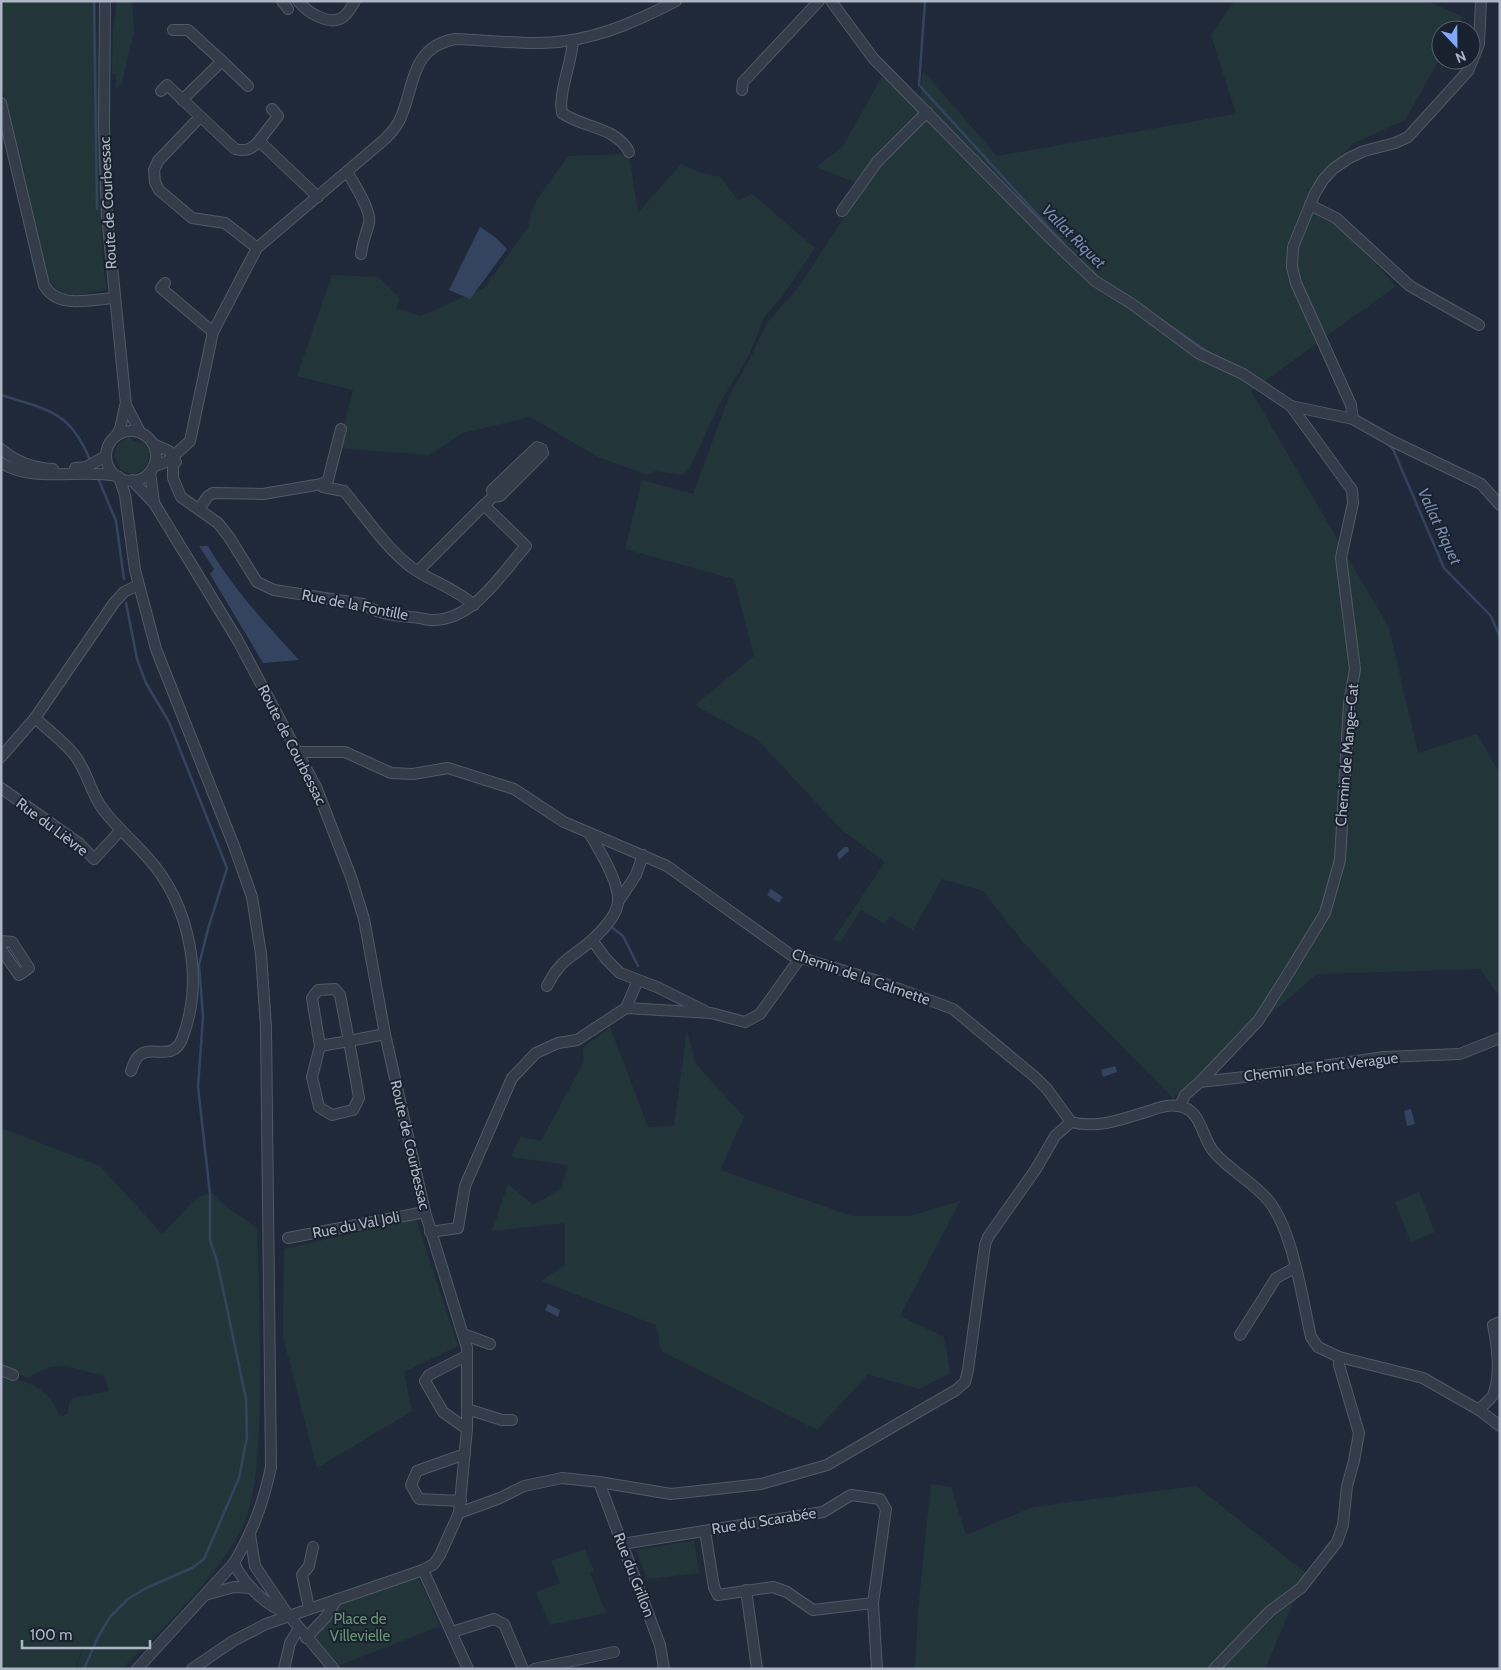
<svg xmlns="http://www.w3.org/2000/svg" width="1501" height="1670" font-family="Cabin,sans-serif">
<style>
.green{fill:#22363a}
.water{fill:#344460}
.lines{fill:none;stroke-linecap:round;stroke-linejoin:round}
.stream{stroke:#344460;stroke-width:2.5}
.minor-casing{stroke:#515967;stroke-width:12}
.minor{stroke:#343b49;stroke-width:10}
.labels{text-anchor:middle;stroke-width:4;stroke-linejoin:round;paint-order:stroke}
.street-label{font-size:15px;fill:#aeb6c6;stroke:#19212e}
.park-label{font-size:15px;fill:#669674;stroke:#19212e}
.water-label{font-size:16px;font-style:italic;fill:#768bae;stroke:#19212e}
</style>
<rect width="100%" height="100%" fill="#202939"/>
<g class="green">
<path d="M1,1H96L102,254L107,290C78,294 67,303 47,278L1,83Z"/>
<polygon points="117,1 132,1 134,32 121,85 116,89 116,74 112,74 113,30"/>
<polygon points="1235,1 1427,1 1463,17 1455,30 1441,30 1441,56 1405,120 1354,143 1307,190 1396,286 1251,391 1389,628 1418,753 1477,734 1500,774 1500,997 1480,969 1317,974 1173,1098 1080,1004 1022,941 983,891 942,879 913,930 890,916 885,924 861,910 841,941 833,940 885,862 842,830 758,740 695,705 754,656 734,579 625,549 642,480 693,494 730,394 750,359 767,323 801,284 864,186 816,167 843,146 883,75 919,108 923,71 997,156 1236,114 1211,35"/>
<polygon points="629,154 638,213 681,164 701,173 721,177 738,201 752,194 815,248 783,295 764,318 749,355 719,405 689,469 682,475 655,471 648,475 598,457 530,417 463,433 429,455 339,448 353,390 297,376 332,275 378,277 399,298 396,308 421,316 484,288 529,226 532,209 538,198 568,156"/>
<polygon points="130,437 132,440 140,443 143,441 150,453 147,453 150,458 143,470 133,474 121,470 114,456 118,444"/>
<polygon points="610,1027 648,1127 674,1126 687,1030 695,1063 744,1117 720,1170 852,1216 910,1216 960,1201 900,1316 944,1337 950,1373 919,1389 868,1374 817,1430 661,1351 656,1325 541,1281 565,1265 565,1223 492,1231 508,1184 533,1205 561,1189 568,1165 511,1157 520,1137 541,1141 584,1061 583,1048"/>
<path d="M1,1128L100,1166L162,1234L198,1197L213,1193L221,1203L257,1228C259,1295 262,1361 259,1428C257,1462 256,1501 240,1532C216,1577 159,1634 121,1669H81L77,1666L85,1642L74,1669H1V1378C25,1378 51,1390 59,1415L63,1416L68,1413L69,1402L73,1398L109,1391L104,1375C67,1369 64,1356 27,1378L1,1366Z"/>
<polygon points="1419,1192 1435,1232 1411,1242 1395,1202"/>
<polygon points="416,1219 458,1346 404,1372 412,1411 317,1468 283,1337 284,1249"/>
<polygon points="931,1484 951,1487 966,1535 1033,1507 1196,1486 1306,1573 1265,1669 915,1669 918,1610"/>
<polygon points="694,1541 699,1573 647,1579 636,1550"/>
<polygon points="585,1549 594,1571 590,1573 606,1613 550,1625 536,1592 560,1583 551,1561"/>
<polygon points="414,1578 420,1581 440,1626 340,1665 315,1640 315,1636 338,1606"/>
</g>
<g class="water">
<polygon points="480,227 495,237 507,249 470,299 449,290"/>
<path d="M199,546H208C233,589 266,624 299,660L263,663L210,574L214,569Z"/>
<polygon points="844,847 848,847 849,851 839,860 837,854"/>
<polygon points="771,889 783,897 779,903 767,895"/>
<polygon points="1115,1066 1117,1072 1103,1077 1101,1070"/>
<polygon points="1411,1109 1415,1124 1407,1126 1404,1111"/>
<polygon points="548,1304 560,1310 558,1317 545,1310"/>
</g>
<g class="lines">
<g class="stream">
<polyline points="94,1 97,209"/>
<polyline points="925,1 919,85 1064,244"/>
<polyline points="1156,316 1208,352 1241,368"/>
<path d="M1,395C48,410 70,411 90,460"/>
<polyline points="1387,443 1393,449 1444,568 1491,616 1500,637"/>
<polyline points="98,478 116,521 124,579"/>
<polyline points="609,925 623,936 638,966"/>
<polyline points="84,1669 98,1637 110,1617 128,1599 146,1588 192,1568 204,1559 239,1478 247,1437 246,1399 217,1261 210,1240 210,1194 198,1087 203,1017 199,965 208,929 227,868 169,722 146,683 137,659 126,603"/>
</g>
<g class="minor-casing">
<g id="minor">
<polyline points="105,1 104,127 107,216 126,405 140,432"/>
<polyline points="282,1 288,9"/>
<path d="M298,1C307,12 330,27 343,17C348,14 352,6 355,1"/>
<polyline points="831,1 873,58 1051,239 1095,281 1132,304 1198,353 1243,374 1291,406 1353,419 1390,440 1481,484 1500,505"/>
<polyline points="173,30 188,30 222,61 182,100"/>
<path d="M573,40C572,63 558,92 562,113C583,128 617,127 629,152"/>
<polyline points="222,61 248,86"/>
<polyline points="742,90 743,82 819,1"/>
<path d="M161,91L167,85L235,149C246,152 252,149 259,141L318,197"/>
<path d="M1,103L44,285C58,310 91,299 115,298"/>
<polyline points="200,117 158,161 154,170 155,182 159,190 192,218 225,223 257,248"/>
<polyline points="259,141 278,116 272,109"/>
<path d="M347,172C353,182 372,211 369,223C366,235 363,239 361,254"/>
<polyline points="1310,205 1336,218 1410,286 1479,325"/>
<polyline points="842,211 877,162 927,112"/>
<polyline points="165,283 161,288 213,332"/>
<polyline points="1353,419 1351,405 1296,283 1292,267 1293,247 1315,193 1323,180 1333,169 1349,158 1364,151 1395,143 1408,137 1468,71 1479,44 1481,1"/>
<circle cx="131" cy="456" r="25"/>
<polyline points="116,436 120,429 125,406"/>
<polyline points="153,444 169,451 176,462"/>
<path d="M1,449C16,462 33,468 53,469"/>
<path d="M173,456V478L181,497L218,523L229,537L257,582L274,590L363,604C378,614 393,615 410,617C418,617 426,620 433,620C474,620 501,574 526,546L487,508L483,506L419,570"/>
<path d="M1,463C36,484 79,468 117,476"/>
<path d="M153,467L168,461L190,441L213,332L257,248L385,139C391,133 398,126 401,117C415,84 411,47 455,39C491,40 529,46 565,41C605,36 641,19 676,1"/>
<polyline points="75,468 86,467 106,456"/>
<polyline points="150,472 154,502"/>
<path d="M119,477L125,495L135,570L156,649L234,846L252,897L261,954L266,1027L271,1467C263,1504 253,1531 234,1563L137,1669"/>
<polyline points="132,480 154,503 237,639 316,787 351,877 364,919 385,1034 425,1212 467,1348 467,1429 459,1513 440,1555 434,1564 423,1570 266,1624 233,1641 192,1669"/>
<path d="M322,484L323,487L344,491C365,516 385,547 411,567C430,581 455,588 474,605"/>
<polyline points="483,506 493,497 500,496 543,453 542,449 537,447 492,490 493,497"/>
<polyline points="199,509 208,496 213,493 263,494 322,484 328,480 341,429"/>
<path d="M297,752H345L391,773L413,774L448,768L514,789L564,822L667,866L791,955L878,981L953,1009L1035,1077L1047,1089L1071,1122C1098,1129 1123,1119 1149,1111C1158,1108 1168,1104 1178,1106C1202,1109 1201,1137 1214,1152C1229,1170 1252,1181 1268,1200C1293,1230 1302,1298 1311,1337L1318,1347L1339,1357L1423,1378L1479,1410L1500,1426"/>
<polyline points="1,757 35,718"/>
<polyline points="1,788 80,844 94,859 121,830"/>
<polyline points="618,902 636,875 643,855"/>
<polyline points="592,940 606,959 620,973 657,987 705,1011"/>
<polyline points="1,941 12,942 29,968 19,975 1,949"/>
<path d="M547,986C562,957 571,959 592,940C602,931 617,915 618,902C620,883 599,850 590,834"/>
<polyline points="626,1008 638,980"/>
<polyline points="320,1046 312,998 318,990 335,989 340,995 349,1041 320,1046 312,1077 319,1107 332,1115 353,1110 359,1098 349,1041 385,1034"/>
<path d="M131,1071C133,1066 135,1058 140,1055C152,1045 173,1062 182,1039C205,980 190,905 148,858C133,841 115,826 102,808C91,793 87,772 76,757C66,743 48,730 35,718L114,603L124,592L138,585"/>
<polyline points="1200,1082 1258,1021 1286,977 1325,913 1340,860 1349,704 1355,669 1341,558 1353,503 1352,490 1291,406"/>
<polyline points="1180,1106 1185,1095 1200,1082 1262,1075 1384,1057 1460,1054 1500,1038"/>
<polyline points="430,1232 458,1228 465,1186 512,1078 536,1053 558,1043 577,1040 626,1008 711,1013 745,1022 760,1014 800,958"/>
<polyline points="288,1238 425,1212"/>
<polyline points="463,1334 490,1344"/>
<polyline points="1240,1335 1276,1278 1295,1268"/>
<polyline points="466,1356 429,1375 425,1381 443,1412 467,1429"/>
<polyline points="1,1370 13,1375"/>
<polyline points="467,1409 502,1420 512,1420"/>
<path d="M1479,1410C1483,1405 1490,1400 1493,1395C1501,1376 1497,1345 1493,1325L1500,1322"/>
<polyline points="599,1482 660,1645 664,1669"/>
<polyline points="461,1501 419,1499 411,1485 417,1471 465,1454"/>
<polyline points="459,1513 500,1498 524,1486 562,1478 599,1482 671,1494 761,1484 827,1465 956,1390 965,1382 968,1370 985,1245 988,1237 1036,1169 1055,1136 1071,1122"/>
<polyline points="705,1531 714,1587 718,1595 773,1587 787,1592 813,1610 873,1603"/>
<polyline points="250,1535 255,1566 286,1612 334,1669"/>
<polyline points="622,1544 823,1512 851,1495 880,1499 886,1509 873,1603 877,1669"/>
<path d="M234,1563C242,1581 266,1607 286,1612"/>
<polyline points="423,1570 468,1669"/>
<polyline points="746,1590 757,1669"/>
<polyline points="205,1595 234,1587 252,1588"/>
<polyline points="309,1608 302,1575 309,1566 313,1547"/>
<polyline points="452,1632 494,1619 504,1624 523,1669"/>
<polyline points="306,1638 326,1617 337,1599"/>
<polyline points="284,1669 290,1643 299,1628"/>
<polyline points="534,1669 614,1652"/>
<polyline points="1214,1669 1270,1611 1301,1588 1337,1542 1343,1525 1347,1486 1354,1461 1359,1433 1339,1365 1339,1357"/>
</g>
</g>
<use href="#minor" class="minor"/>
</g>
<g class="labels">
<g class="street-label">
<text transform="translate(108 203) rotate(-93)" y="5">Route de Courbessac</text>
<text transform="translate(355 605) rotate(11)" y="5">Rue de la Fontille</text>
<text transform="translate(292 745) rotate(63)" y="5">Route de Courbessac</text>
<text transform="translate(1347 755) rotate(-85)" y="5">Chemin de Mange-Cat</text>
<text transform="translate(52 827) rotate(37)" y="5">Rue du Lièvre</text>
<text transform="translate(861 977) rotate(19)" y="5">Chemin de la Calmette</text>
<text transform="translate(1321 1067) rotate(-7)" y="5">Chemin de Font Verague</text>
<text transform="translate(410 1145) rotate(77)" y="5">Route de Courbessac</text>
<text transform="translate(356 1225) rotate(-11)" y="5">Rue du Val Joli</text>
<text transform="translate(764 1521) rotate(-9)" y="5">Rue du Scarabée</text>
<text transform="translate(634 1575) rotate(69)" y="5">Rue du Grillon</text>
</g>
<g class="park-label">
<text x="360" y="1624">Place de<tspan x="360" dy="17">Villevielle</tspan></text>
</g>
<g class="water-label">
<text transform="translate(1074 236) rotate(45)" y="6">Vallat Riquet</text>
<text transform="translate(1440 526) rotate(65)" y="6">Vallat Riquet</text>
</g>
</g>
<rect width="1501" height="1670" fill="none" stroke="#aeb6c6" stroke-width="5"/>
<g transform="translate(1456 45) rotate(158)"><circle r="24" fill="#19212e" stroke="#555d6b"/>
<path d="M0-4L9 19L0 12L-9 19Z" fill="#80a7f9"/>
<text y="-8" font-size="14" font-weight="bold" text-anchor="middle" fill="#aeb6c6">N</text>
</g>
<path d="M22 1640v8h128v-8" fill="none" stroke="#aeb6c6" stroke-width="2.5"/>
<text x="30" y="1640" font-size="15" fill="#aeb6c6" stroke="#19212e" stroke-width="4" paint-order="stroke">100 m</text>
</svg>
